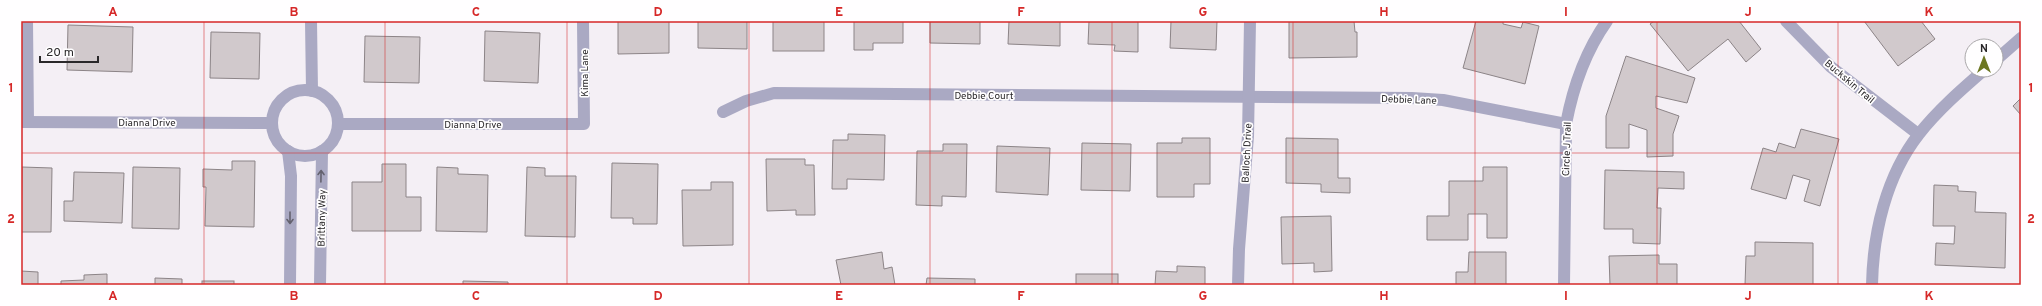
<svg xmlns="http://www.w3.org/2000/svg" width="2042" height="306" font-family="Overpass,sans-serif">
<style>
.building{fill:#d1c9cc;stroke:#8c8487}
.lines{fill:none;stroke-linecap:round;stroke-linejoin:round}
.minor{stroke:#aaa9c3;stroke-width:12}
.oneway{stroke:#64626f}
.grid{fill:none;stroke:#d62828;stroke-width:1;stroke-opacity:0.55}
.labels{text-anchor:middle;stroke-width:3.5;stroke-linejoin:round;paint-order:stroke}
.street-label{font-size:10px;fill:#2a282a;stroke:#fffeff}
.neatline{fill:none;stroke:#d62828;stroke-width:1.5}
.grid-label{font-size:13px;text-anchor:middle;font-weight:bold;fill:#d62828}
</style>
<rect width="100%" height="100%" fill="#f4eff5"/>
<g class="building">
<polygon points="618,21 669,21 669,53 618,54"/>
<polygon points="698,21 747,21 747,49 698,48"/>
<rect x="773" y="21" width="51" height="30"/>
<polygon points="854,21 903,21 903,43 873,43 873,50 854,50"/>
<polygon points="930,21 980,21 980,44 930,43"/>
<polygon points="1009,21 1060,21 1060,46 1008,44"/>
<polygon points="1089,21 1138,21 1138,52 1114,51 1115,45 1088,44"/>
<polygon points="1171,21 1217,21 1216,50 1170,48"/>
<polygon points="1289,21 1354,21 1355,32 1357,32 1357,57 1289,58"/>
<polygon points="1476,21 1503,21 1503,24 1521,28 1523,22 1539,26 1525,84 1463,68"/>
<polygon points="1654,21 1739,21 1761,49 1746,62 1728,39 1688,71 1650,24"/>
<polygon points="1864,21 1921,21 1935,39 1898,66"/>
<polygon points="68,25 133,27 132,72 67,70"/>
<polygon points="485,31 540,33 538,83 484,81"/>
<polygon points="211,32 260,33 259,79 210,78"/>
<polygon points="365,36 420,37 419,83 364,82"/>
<polygon points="1626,56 1695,78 1687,103 1656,96 1656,108 1679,116 1673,134 1673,156 1647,157 1647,130 1629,124 1629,148 1606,148 1606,116"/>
<polygon points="2021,98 2021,115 2013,106"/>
<polygon points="1801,129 1839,139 1820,206 1804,201 1810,180 1793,175 1786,199 1751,189 1763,148 1776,152 1779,143 1795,148"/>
<polygon points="848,134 885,135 884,180 847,179 847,189 832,189 833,140 848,140"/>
<polygon points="1182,138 1210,138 1210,184 1194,184 1194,197 1157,197 1157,143 1182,143"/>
<polygon points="1286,138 1338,139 1338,178 1350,178 1350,193 1321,192 1321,184 1286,183"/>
<polygon points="1082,143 1131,144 1130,191 1081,190"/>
<polygon points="943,144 967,144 966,197 942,196 942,206 916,205 917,151 943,151"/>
<polygon points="997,146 1050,148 1048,195 996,192"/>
<polygon points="766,159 805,159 805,165 814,165 815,215 796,215 796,210 767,211"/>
<polygon points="232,161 255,161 254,227 205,226 206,187 203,187 203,169 232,170"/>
<polygon points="612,163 658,164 657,224 633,224 633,218 611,218"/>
<polygon points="382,164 406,164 406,197 421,197 421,231 352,231 352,182 382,182"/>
<polygon points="22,167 52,168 51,232 21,232"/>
<polygon points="133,167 180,168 179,229 132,228"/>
<polygon points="437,167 458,168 458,174 488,175 487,232 436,231"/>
<polygon points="527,167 545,168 545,176 576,176 575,237 525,236"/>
<polygon points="1483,167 1507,167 1507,238 1487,238 1487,214 1468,214 1468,240 1427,240 1427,216 1449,216 1449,181 1483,181"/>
<polygon points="1605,170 1684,172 1684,189 1658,188 1657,208 1661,208 1660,244 1633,243 1633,229 1604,229"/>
<polygon points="74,172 124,173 122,223 64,221 64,201 73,201"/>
<polygon points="711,182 733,182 733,245 683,246 682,190 711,190"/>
<polygon points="1934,185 1958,186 1958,191 1976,192 1975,212 2006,213 2005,268 1935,265 1936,243 1954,244 1955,226 1933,226"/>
<polygon points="1331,216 1332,271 1314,272 1314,263 1282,264 1281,217"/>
<polygon points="1755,242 1813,243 1813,285 1745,285 1746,256 1755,256"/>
<polygon points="882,252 884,269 892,267 895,285 841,285 836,260"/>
<polygon points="1469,252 1506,252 1506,285 1456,285 1456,272 1468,272"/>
<polygon points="1659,255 1659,264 1677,264 1677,285 1610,285 1609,256"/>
<polygon points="1177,266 1205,267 1205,285 1155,285 1156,271 1177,272"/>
<polygon points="21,271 38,272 38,285 21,285"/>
<polygon points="107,274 107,285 61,285 61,281 84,280 84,275"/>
<rect x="1076" y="274" width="42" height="11"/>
<polygon points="155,278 182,279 182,285 133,285 155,285"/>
<polygon points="927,278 975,279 975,285 926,285"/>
<rect x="202" y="281" width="32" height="4"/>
<polygon points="463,281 508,282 508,285 463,285"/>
</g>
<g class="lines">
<g class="minor">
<polyline points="27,21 28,122"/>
<polyline points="311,21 312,91"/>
<polyline points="1786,21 1831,67 1918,134"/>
<polyline points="1996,60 2021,38"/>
<circle cx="305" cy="123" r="33"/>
<polyline points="723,112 746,101 774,93 1412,98 1443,100 1566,124"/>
<polyline points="21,122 272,123"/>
<polyline points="339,124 584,124 583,21"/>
<polyline points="288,151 291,176 290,285"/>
<polyline points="320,285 322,151"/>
<polyline points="1238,285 1239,249 1248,136 1250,21"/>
<path d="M1564,285L1566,124C1573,87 1585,52 1607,21"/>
<path d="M1872,285C1873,233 1886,176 1919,134C1938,110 1961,90 1984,70"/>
</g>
</g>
<defs><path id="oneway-shaft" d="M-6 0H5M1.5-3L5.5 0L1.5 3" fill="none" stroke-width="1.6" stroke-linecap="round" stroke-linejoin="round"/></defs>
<g class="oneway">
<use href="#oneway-shaft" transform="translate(321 176) rotate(-89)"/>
<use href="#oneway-shaft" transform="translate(290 218) rotate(90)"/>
</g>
<path class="grid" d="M204,21V285M385,21V285M567,21V285M749,21V285M930,21V285M1112,21V285M1293,21V285M1475,21V285M1657,21V285M1838,21V285M21,153H2021"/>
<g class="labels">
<g class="street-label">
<text transform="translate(584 73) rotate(-90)" y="4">Kima Lane</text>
<text transform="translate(1850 81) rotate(40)" y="4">Buckskin Trail</text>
<text x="984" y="99">Debbie Court</text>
<text transform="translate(1409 99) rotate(2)" y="4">Debbie Lane</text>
<text x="147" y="126">Dianna Drive</text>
<text x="473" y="128">Dianna Drive</text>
<text transform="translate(1566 149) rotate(-88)" y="4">Circle J Trail</text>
<text transform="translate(1246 153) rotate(-87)" y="4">Balloch Drive</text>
<text transform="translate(321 218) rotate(-89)" y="4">Brittany Way</text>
</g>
</g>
<rect width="2042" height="306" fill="none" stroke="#fffeff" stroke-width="44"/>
<g transform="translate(1984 58)"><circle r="19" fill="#fffeff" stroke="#aaa8aa"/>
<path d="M0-3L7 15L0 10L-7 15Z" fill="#6d7722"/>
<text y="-6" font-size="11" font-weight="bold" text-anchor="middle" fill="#2a282a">N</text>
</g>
<path d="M40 56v6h58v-6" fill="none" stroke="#2a282a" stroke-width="2"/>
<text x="46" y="56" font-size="12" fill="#2a282a" stroke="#fffeff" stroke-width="3" paint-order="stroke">20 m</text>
<rect x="22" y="22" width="1998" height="262" class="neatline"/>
<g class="grid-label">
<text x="113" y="16">A</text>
<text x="294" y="16">B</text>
<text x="476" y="16">C</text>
<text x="658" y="16">D</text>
<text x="839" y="16">E</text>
<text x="1021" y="16">F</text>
<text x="1203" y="16">G</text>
<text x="1384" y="16">H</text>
<text x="1566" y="16">I</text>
<text x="1748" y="16">J</text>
<text x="1929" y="16">K</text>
<text x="11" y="92">1</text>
<text x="2031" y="92">1</text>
<text x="11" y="223">2</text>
<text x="2031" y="223">2</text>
<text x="113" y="300">A</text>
<text x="294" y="300">B</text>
<text x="476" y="300">C</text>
<text x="658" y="300">D</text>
<text x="839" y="300">E</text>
<text x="1021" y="300">F</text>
<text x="1203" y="300">G</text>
<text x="1384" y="300">H</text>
<text x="1566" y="300">I</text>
<text x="1748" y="300">J</text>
<text x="1929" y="300">K</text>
</g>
</svg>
